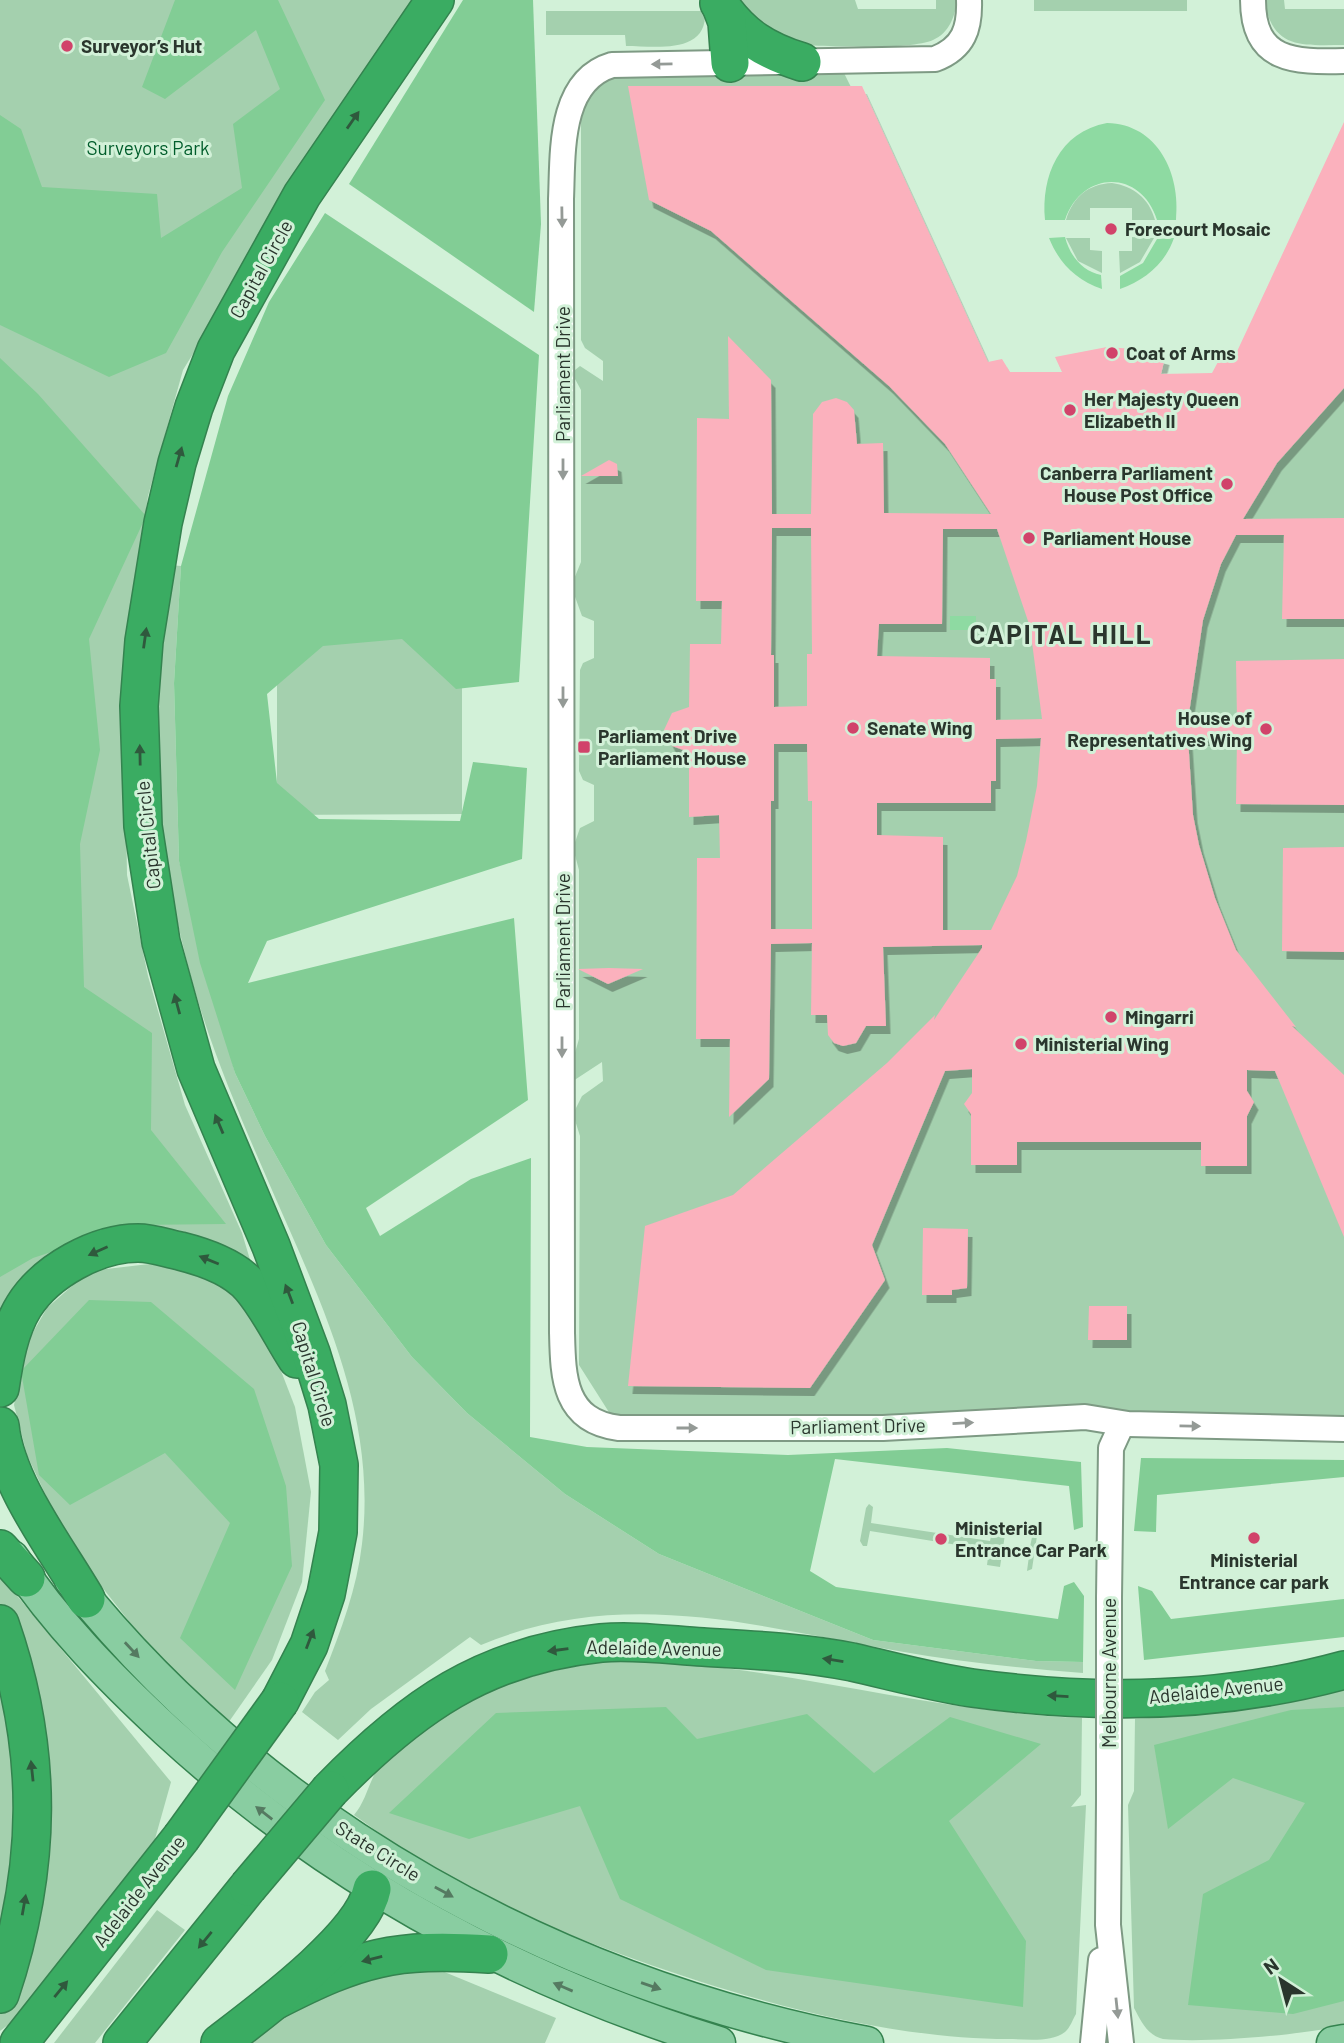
<svg xmlns="http://www.w3.org/2000/svg" width="1344" height="2043" font-family="Barlow,sans-serif">
<style>
.green{fill:#a4d0ae}
.forest{fill:#82cd95}
.water{fill:#8edaa2}
.building{fill:#fbb1bd;fill-rule:evenodd;filter:url(#shadow)}
.lines{fill:none;stroke-linecap:round;stroke-linejoin:round}
.minor-casing{stroke:#7e9a84;stroke-width:28}
.major-casing{stroke:#34834f;stroke-width:35}
.highway-casing{stroke:#34834f;stroke-width:40}
.minor{stroke:#fff;stroke-width:24}
.major{stroke:#89cda1;stroke-width:32}
.highway{stroke:#3aac62;stroke-width:37}
.minor-bridge-casing{stroke:#7e9a84;stroke-width:28;stroke-linecap:butt}
.highway-bridge-casing{stroke:#34834f;stroke-width:40;stroke-linecap:butt}
.minor-bridge{stroke:#fff;stroke-width:24}
.highway-bridge{stroke:#3aac62;stroke-width:37}
.oneway{fill:#949a96}
.oneway2{fill:#2f593d}
.oneway3{fill:#557a61}
.poi-dot{fill:#d1436a;stroke:#d2f1d8;stroke-width:2.5}
.labels{text-anchor:middle;stroke-width:6;stroke-linejoin:round;paint-order:stroke}
.poi-label{font-size:19px;font-weight:bold;fill:#2a362d;stroke:#d2f1d8;text-anchor:start}
.park-label{font-size:19px;fill:#005d2b;stroke:#d2f1d8}
.street-label{font-size:19px;fill:#2a362d;stroke:#d2f1d8}
.district-label{font-size:26px;font-weight:bold;letter-spacing:2px;fill:#2a362d;stroke:#d2f1d8}
</style>
<defs>
<filter id="shadow"><feDropShadow dx="4.5" dy="8" stdDeviation="0" flood-color="#0004"/></filter>
</defs>
<rect width="100%" height="100%" fill="#d2f1d8"/>
<g class="green">
<polygon points="0,0 420,0 406,21 370,62 372,64 183,370 148,496 132,608 125,747 127,875 148,976 185,1105 242,1233 254,1273 150,1232 0,1328"/>
<path d="M734,0H855L858,9H936V0H957C955,17 949,33 933,40C910,51 814,45 784,45Z"/>
<rect x="1034" y="0" width="153" height="11"/>
<path d="M1264,0H1284L1285,9H1344V45C1302,45 1273,50 1264,0Z"/>
<path d="M546,11H705C708,55 656,46 626,46L625,35H546Z"/>
<polygon points="844,73 1001,390 1219,390 1344,146 1344,1421 619,1428 579,1365 580,1136 573,1114 582,1096 603,1081 602,1062 573,1081 574,1056 579,1039 579,870 573,848 580,828 594,821 594,785 583,780 579,771 580,670 583,663 594,658 594,621 582,616 574,594 574,579 581,562 581,390 575,379 575,370 580,366 603,381 603,361 585,348 581,340 581,117 584,98 608,76"/>
<path d="M1112,183C1133,186 1149,198 1155,220H1132V208H1090V220H1066C1073,197 1088,184 1112,183Z"/>
<polygon points="1132,237 1154,238 1140,262 1120,273 1119,251 1132,251"/>
<polygon points="1066,238 1090,238 1090,250 1102,251 1102,273 1078,261"/>
<path d="M169,565L181,566L174,683L179,861L235,1073L265,1136L326,1245L412,1357L467,1413L565,1494L659,1554L873,1640L1036,1661L1083,1662V1673C1021,1668 959,1662 898,1651C755,1626 622,1586 481,1645L470,1637L371,1709L338,1740L302,1712L315,1692L329,1680L325,1671C341,1630 357,1588 362,1544C377,1419 324,1308 275,1197C241,1119 205,1037 185,954C165,873 153,786 157,703C159,657 165,611 169,565Z"/>
<polygon points="462,630 462,814 277,815 277,631"/>
<polygon points="158,1263 219,1283 264,1327 295,1407 311,1492 302,1582 272,1660 226,1726 131,1624 69,1545 27,1455 14,1405 25,1346 47,1308 89,1271"/>
<polygon points="869,1504 873,1507 871,1523 990,1541 993,1526 1006,1528 1000,1567 987,1565 989,1550 870,1531 867,1546 863,1546 860,1541 866,1508"/>
<polygon points="1033,1532 1037,1536 1032,1569 1027,1571 1029,1556 1015,1554 1016,1545 1030,1547"/>
<polygon points="0,1575 171,1782 155,1839 13,2021 0,2031"/>
<path d="M629,1659C781,1666 929,1712 1082,1718L1081,1795L1071,1807L1086,1805L1076,2014C1073,2019 1070,2028 1065,2032C1050,2043 1026,2039 1008,2039C855,2039 663,1975 522,1915C462,1889 407,1853 354,1815C367,1800 369,1779 381,1764C388,1756 398,1749 406,1743C470,1688 547,1667 629,1659Z"/>
<path d="M1344,1690V2025C1298,2036 1204,2043 1163,2039C1147,2035 1141,2021 1134,2008L1128,1805L1134,1791L1135,1719L1231,1712Z"/>
<polygon points="157,1910 185,1930 95,2043 54,2043"/>
<polygon points="425,1964 556,2018 545,2043 243,2043 318,1990"/>
</g>
<g class="forest">
<polygon points="175,0 278,0 325,100 222,252 166,353 109,377 0,325 0,115 21,129 42,187 157,194 161,238 242,188 233,124 280,89 256,30 165,99 142,87"/>
<polygon points="463,0 533,0 541,224 534,312 349,184"/>
<polygon points="325,213 539,355 519,682 456,689 402,639 323,646 267,694 277,783 319,819 460,821 473,762 527,768 522,859 267,941 248,983 514,918 528,1100 366,1208 380,1236 471,1179 531,1158 530,1437 587,1447 788,1455 947,1448 1081,1462 1083,1527 1074,1530 1069,1486 835,1459 810,1571 836,1587 1058,1619 1064,1586 1074,1582 1084,1596 1083,1662 1036,1661 873,1640 659,1554 565,1494 467,1413 412,1357 326,1245 265,1136 235,1073 200,963 179,861 174,683 181,566 228,396 269,302"/>
<polygon points="0,358 38,394 146,516 89,639 100,750 80,844 84,987 152,1033 151,1130 226,1224 133,1225 33,1258 0,1277"/>
<polygon points="89,1300 151,1302 254,1389 286,1486 292,1566 235,1690 180,1638 230,1523 165,1453 70,1505 39,1475 21,1371"/>
<polygon points="1141,1458 1344,1460 1344,1477 1157,1495 1156,1532 1134,1531"/>
<polygon points="1138,1586 1152,1591 1171,1619 1344,1599 1344,1637 1144,1660"/>
<polygon points="666,1707 697,1739 807,1714 874,1773 950,1717 1041,1744 949,1821 1026,1941 1023,2007 766,1970 620,1899 580,1806 469,1839 389,1813 496,1713"/>
<polygon points="1344,1707 1344,2001 1293,2014 1188,2005 1203,1894 1269,1860 1305,1803 1233,1778 1168,1829 1154,1745 1291,1710"/>
</g>
<g class="water">
<path d="M1107,123C1158,124 1181,174 1176,220H1157C1141,169 1082,170 1065,220H1045C1041,176 1059,132 1107,123Z"/>
<path d="M1065,237C1070,256 1082,271 1101,275L1102,289C1076,280 1059,263 1049,238Z"/>
<path d="M1174,238C1165,264 1145,280 1120,289V276L1143,263L1157,239Z"/>
<rect x="950" y="616" width="26" height="14"/>
</g>
<g class="building">
<path d="M628,86H862L988,362L1002,359L1010,372H1062L1055,357L1107,347L1133,349L1165,357L1161,374L1212,373L1219,360H1233L1344,122V388L1277,463L1243,519L1344,518V619H1282L1284,535H1236L1221,564L1203,620L1188,720H1237L1236,661L1344,659V805L1236,804L1237,738H1188L1193,815L1199,845L1215,898L1236,950L1296,1027L1292,1026L1344,1075V1237L1275,1071L1247,1070V1091L1254,1102L1247,1116V1166H1201V1142H1017V1165H971V1114L964,1104L972,1093V1069L945,1071L872,1245L885,1280L810,1388L628,1386L645,1226L733,1195L887,1063L935,1015L934,1020L982,948V945L883,947L886,1026H866L856,1043L843,1046L834,1043L828,1035L827,1015H811L812,943L771,944L769,1079L729,1117L730,1039H696L697,858H720L719,815L689,817V752L672,746L664,730L672,713L689,707L690,644H721L722,601H696L697,418L729,419L728,336L771,380L772,514H811L813,414L822,402L836,398L847,402L854,410L857,444L883,443L884,513L991,514L945,444L889,386L711,231L649,200ZM772,528H811L812,654H807V706L774,707V655H771ZM943,529H997L1030,627L1042,719L996,720V679H990V658L877,656L879,624H942ZM1041,738L1037,786L1026,841L1017,876L991,930H943V837L877,835V803H991V781H996V739ZM774,744H807L808,801H812V929H771V801H774Z"/>
<polygon points="609,460 617,464 618,476 581,476"/>
<polygon points="1344,847 1344,952 1282,951 1283,848"/>
<polygon points="609,968 643,969 608,984 578,969"/>
<polygon points="923,1228 968,1229 967,1288 952,1290 952,1295 922,1295"/>
<polygon points="1089,1306 1127,1306 1127,1340 1088,1340"/>
</g>
<g class="lines">
<g class="minor-casing">
<g id="minor">
<path d="M969,0C970,28 964,48 935,59L612,65C558,81 563,155 561,199L562,1332C563,1376 563,1421 619,1428H883L1085,1417L1128,1424L1344,1429"/>
<path d="M1253,0C1253,62 1294,62 1344,61"/>
<polyline points="1109,1598 1111,1448 1122,1424"/>
<polyline points="1109,1800 1108,1925 1121,2043"/>
<polyline points="1093,2043 1101,1960"/>
</g>
</g>
<g class="major-casing">
<g id="major">
<path d="M12,1557C55,1622 110,1678 167,1731C326,1877 513,1979 719,2043"/>
<path d="M71,1580C268,1827 559,1985 867,2043"/>
<polyline points="1333,2043 1344,2041"/>
</g>
</g>
<g class="highway-casing">
<g id="highway">
<path d="M719,3C741,36 766,51 802,62"/>
<polyline points="721,6 727,22 730,63"/>
<path d="M0,1388C4,1361 9,1330 24,1306C46,1271 97,1243 138,1243C152,1243 166,1248 180,1251C204,1257 234,1267 251,1287C269,1308 282,1336 297,1359"/>
<path d="M0,1426C6,1484 57,1549 86,1599"/>
<polyline points="0,1549 26,1578"/>
<path d="M0,1624C44,1750 42,1869 0,1994"/>
<polyline points="280,1701 309,1645 326,1594 338,1532 339,1465 327,1405 311,1353 271,1246 196,1069 161,942 143,826 139,706 144,641 163,523 177,463 194,407 216,350 302,195 435,0"/>
<path d="M330,1790C411,1707 484,1655 601,1643C634,1640 670,1645 703,1647C753,1650 802,1652 852,1662C892,1671 931,1682 972,1688C1095,1705 1224,1703 1344,1670"/>
<path d="M276,2000C360,1957 394,1948 489,1954"/>
<polyline points="19,2043 181,1838"/>
<polyline points="122,2043 248,1887"/>
<path d="M220,2043C259,2013 363,1937 372,1889"/>
</g>
</g>
<use href="#minor" class="minor"/>
<use href="#major" class="major"/>
<use href="#highway" class="highway"/>
<g class="minor-bridge-casing">
<polyline id="minor-bridge" points="1109,1598 1109,1800"/>
</g>
<g class="highway-bridge-casing">
<g id="highway-bridge">
<polyline points="181,1838 280,1701"/>
<polyline points="248,1887 330,1790"/>
</g>
</g>
<use href="#minor-bridge" class="minor-bridge"/>
<use href="#highway-bridge" class="highway-bridge"/>
</g>
<defs><path id="oneway-solid" d="M-6-.8H1V-3.2L6.5 0L1 3.2V.8H-6Z" transform="scale(1.75)"/></defs>
<g class="oneway">
<use href="#oneway-solid" transform="translate(662 64) rotate(179)"/>
<use href="#oneway-solid" transform="translate(562 217) rotate(89)"/>
<use href="#oneway-solid" transform="translate(563 469) rotate(90)"/>
<use href="#oneway-solid" transform="translate(563 697) rotate(90)"/>
<use href="#oneway-solid" transform="translate(562 1047) rotate(90)"/>
<use href="#oneway-solid" transform="translate(963 1423) rotate(-3)"/>
<use href="#oneway-solid" transform="translate(1190 1426) rotate(1)"/>
<use href="#oneway-solid" transform="translate(687 1428)"/>
<use href="#oneway-solid" transform="translate(1117 2008) rotate(84)"/>
</g>
<g class="oneway2">
<use href="#oneway-solid" transform="translate(353 120) rotate(-55)"/>
<use href="#oneway-solid" transform="translate(179 457) rotate(-74)"/>
<use href="#oneway-solid" transform="translate(145 638) rotate(-82)"/>
<use href="#oneway-solid" transform="translate(140 755) rotate(-91)"/>
<use href="#oneway-solid" transform="translate(177 1004) rotate(-105)"/>
<use href="#oneway-solid" transform="translate(219 1124) rotate(-113)"/>
<use href="#oneway-solid" transform="translate(98 1251) rotate(156)"/>
<use href="#oneway-solid" transform="translate(209 1260) rotate(-158)"/>
<use href="#oneway-solid" transform="translate(289 1294) rotate(-111)"/>
<use href="#oneway-solid" transform="translate(310 1639) rotate(-69)"/>
<use href="#oneway-solid" transform="translate(558 1650) rotate(172)"/>
<use href="#oneway-solid" transform="translate(833 1660) rotate(-171)"/>
<use href="#oneway-solid" transform="translate(1058 1696) rotate(-177)"/>
<use href="#oneway-solid" transform="translate(32 1771) rotate(-96)"/>
<use href="#oneway-solid" transform="translate(24 1905) rotate(-80)"/>
<use href="#oneway-solid" transform="translate(205 1940) rotate(129)"/>
<use href="#oneway-solid" transform="translate(372 1959) rotate(166)"/>
<use href="#oneway-solid" transform="translate(61 1989) rotate(-51)"/>
</g>
<g class="oneway3">
<use href="#oneway-solid" transform="translate(132 1650) rotate(47)"/>
<use href="#oneway-solid" transform="translate(264 1813) rotate(-142)"/>
<use href="#oneway-solid" transform="translate(444 1892) rotate(29)"/>
<use href="#oneway-solid" transform="translate(651 1986) rotate(19)"/>
<use href="#oneway-solid" transform="translate(563 1987) rotate(-157)"/>
</g>
<g class="poi-dot">
<circle cx="67" cy="46" r="7"/>
<circle cx="1111" cy="229" r="7"/>
<circle cx="1112" cy="353" r="7"/>
<circle cx="1070" cy="410" r="7"/>
<circle cx="1227" cy="484" r="7"/>
<circle cx="1029" cy="538" r="7"/>
<circle cx="853" cy="728" r="7"/>
<circle cx="1266" cy="729" r="7"/>
<rect x="577" y="740" width="14" height="14" rx="3.5"/>
<circle cx="1111" cy="1017" r="7"/>
<circle cx="1021" cy="1044" r="7"/>
<circle cx="1254" cy="1538" r="7"/>
<circle cx="941" cy="1539" r="7"/>
</g>
<g class="labels">
<g class="poi-label">
<text x="81" y="53">Surveyor’s Hut</text>
<text x="1125" y="236">Forecourt Mosaic</text>
<text x="1126" y="360">Coat of Arms</text>
<text x="1084" y="406">Her Majesty Queen<tspan x="1084" dy="22">Elizabeth II</tspan></text>
<text x="1213" y="480" text-anchor="end">Canberra Parliament<tspan x="1213" dy="22">House Post Office</tspan></text>
<text x="1043" y="545">Parliament House</text>
<text x="1252" y="725" text-anchor="end">House of<tspan x="1252" dy="22">Representatives Wing</tspan></text>
<text x="867" y="735">Senate Wing</text>
<text x="598" y="743">Parliament Drive<tspan x="598" dy="22">Parliament House</tspan></text>
<text x="1125" y="1024">Mingarri</text>
<text x="1035" y="1051">Ministerial Wing</text>
<text x="955" y="1535">Ministerial<tspan x="955" dy="22">Entrance Car Park</tspan></text>
<text x="1254" y="1567" text-anchor="middle">Ministerial<tspan x="1254" dy="22">Entrance car park</tspan></text>
</g>
<g class="park-label">
<text x="148" y="155">Surveyors Park</text>
</g>
<g class="street-label">
<text transform="translate(261 269) rotate(-61)" y="7">Capital Circle</text>
<text transform="translate(563 374) rotate(-90)" y="7">Parliament Drive</text>
<text transform="translate(148 835) rotate(-96)" y="7">Capital Circle</text>
<text transform="translate(563 941) rotate(-90)" y="7">Parliament Drive</text>
<text transform="translate(314 1374) rotate(73)" y="7">Capital Circle</text>
<text transform="translate(858 1426) rotate(-1)" y="7">Parliament Drive</text>
<text transform="translate(654 1648) rotate(1)" y="7">Adelaide Avenue</text>
<text transform="translate(1109 1673) rotate(-90)" y="7">Melbourne Avenue</text>
<text transform="translate(1216 1690) rotate(-6)" y="7">Adelaide Avenue</text>
<text transform="translate(378 1851) rotate(32)" y="7">State Circle</text>
<text transform="translate(139 1891) rotate(-52)" y="7">Adelaide Avenue</text>
</g>
<g class="district-label">
<text x="1061" y="644">CAPITAL HILL</text>
</g>
</g>
<g transform="translate(1281 1980) rotate(324)" stroke="#d2f1d8" stroke-width="5" paint-order="stroke">
<path d="M0-5L12 26L0 18L-12 26Z" fill="#2a362d"/>
<text y="-10" font-size="19" font-weight="bold" text-anchor="middle" fill="#2a362d">N</text>
</g>
</svg>
